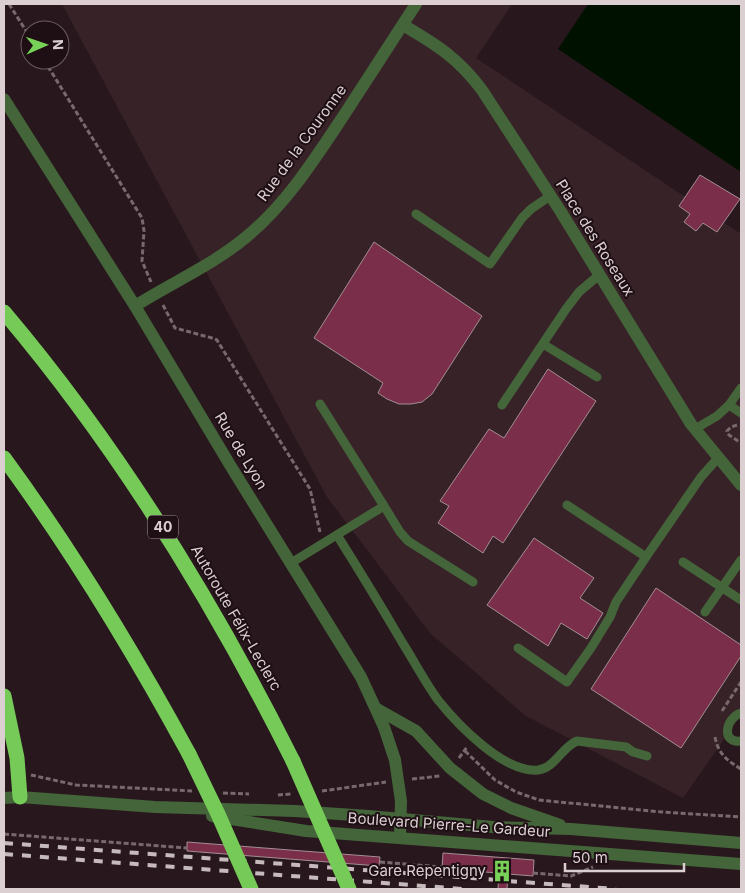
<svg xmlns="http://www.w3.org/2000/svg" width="745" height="893" font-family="Inter,sans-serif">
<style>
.built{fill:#372228}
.water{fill:#010}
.building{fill:#7b2e4a;stroke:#a38e94}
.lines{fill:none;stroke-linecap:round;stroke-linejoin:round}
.path{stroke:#78696e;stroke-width:3;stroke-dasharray:5 2.5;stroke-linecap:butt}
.service{stroke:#44653a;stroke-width:9}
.minor{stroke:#44653a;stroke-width:12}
.tertiary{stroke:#44653a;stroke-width:12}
.motorway{stroke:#75ca58;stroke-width:15}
.rail{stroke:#c6babd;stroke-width:4;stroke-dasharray:9 9;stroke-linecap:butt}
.motorway-bridge{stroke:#75ca58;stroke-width:15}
.labels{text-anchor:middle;stroke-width:4;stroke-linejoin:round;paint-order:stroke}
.shield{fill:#1e0f14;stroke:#a29599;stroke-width:1}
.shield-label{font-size:14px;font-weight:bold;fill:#dbcfd2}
.street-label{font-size:15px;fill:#dbcfd2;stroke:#1e0f14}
.poi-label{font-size:15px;fill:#dbcfd2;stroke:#1e0f14;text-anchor:end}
</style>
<rect width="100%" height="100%" fill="#28181d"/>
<polygon class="built" points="62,4 512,4 476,58 741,234 741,715 683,798 526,716 430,633 327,497"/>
<polygon class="water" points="588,4 741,4 741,172 558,49"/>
<g class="building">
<polygon points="700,175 740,199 717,232 703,223 696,231 684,222 690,214 679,206"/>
<polygon points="374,242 482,316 432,394 422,402 411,404 399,404 387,399 378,393 383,383 314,338"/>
<polygon points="548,369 596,401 503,543 493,536 483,553 438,523 449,506 440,501 489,429 504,438"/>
<polygon points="534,538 594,578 580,598 603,613 587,639 561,623 548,646 487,605"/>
<polygon points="656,588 741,645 741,656 681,748 591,689"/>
<polygon points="187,842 380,857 379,866 187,851"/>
<polygon points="443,853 534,860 533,876 508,874 507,889 498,889 499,873 442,869"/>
</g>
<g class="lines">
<g class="path">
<polyline points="9,4 30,37"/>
<polyline points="44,60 142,218 144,231 142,261 151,282"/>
<polyline points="163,305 175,328 212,338 217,340 220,345 310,489 320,532"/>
<polyline points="737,425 731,427 727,431 729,435 741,443"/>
<polyline points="722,711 741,682"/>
<path d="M715,737C718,754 728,761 741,769"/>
<polyline points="465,751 495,780 516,792 539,800 662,812 741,817"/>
<polyline points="459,758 467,747"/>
<polyline points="31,775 76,785 192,791"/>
<polyline points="412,779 440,776"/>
<polyline points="322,791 386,782"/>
<polyline points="223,793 249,794"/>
<polyline points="278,795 291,794"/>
<polyline points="4,834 187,848"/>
<polyline points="380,862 442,867"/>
<polyline points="533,873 571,876 593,867"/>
</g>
<g class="service">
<polyline points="416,214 490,264 522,218 531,209 550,196"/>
<polyline points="543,344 597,377"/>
<polyline points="502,405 566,309 579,292 599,275"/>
<polyline points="729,405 741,388"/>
<polyline points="695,429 717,416 729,405 741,413"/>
<polyline points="567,505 646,557 701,477 718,458"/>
<polyline points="384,506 400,532 408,541 473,582"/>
<path d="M337,535C359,570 381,606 402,642C414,661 425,682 438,700C458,725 504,773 538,770C555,768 562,747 577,741L626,747L633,752L647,756"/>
<polyline points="683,562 741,600"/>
<polyline points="291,563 384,506 320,404"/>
<polyline points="705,612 741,560"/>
<polyline points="518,648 567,682 591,648 610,617 616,602 646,557"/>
<path d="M741,713C725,718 721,744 741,741"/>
</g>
<g class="minor">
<path d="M403,25C437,45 458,58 482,90L561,212L691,424L741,485"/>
<path d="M135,306C171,283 211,266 245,238C287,204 316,157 346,112C369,76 393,40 416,4"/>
</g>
<g class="tertiary">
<polyline points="4,99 135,306 230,465 361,677 384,727 395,760 401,801 400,837"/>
<polyline points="377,709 416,731 450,768 483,794 511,808 560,825"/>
<polyline points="4,798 20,797 155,807 295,811 368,816 493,827 571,829 741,843"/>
<polyline points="212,816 306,831 741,864"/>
</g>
<g class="motorway">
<path d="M4,312C120,449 213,601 293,761"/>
<path d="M4,458C73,552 133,651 189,754"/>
<polyline points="4,696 17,758 20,797"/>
</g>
<g class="rail">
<polyline points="4,843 498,880"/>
<polyline points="4,854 463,889"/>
<polyline points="508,881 616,889"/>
</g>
<g class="motorway-bridge">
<polyline points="189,754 218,814 251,889"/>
<polyline points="293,761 349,889"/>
</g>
</g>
<defs>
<g id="building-bare" transform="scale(1.725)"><path d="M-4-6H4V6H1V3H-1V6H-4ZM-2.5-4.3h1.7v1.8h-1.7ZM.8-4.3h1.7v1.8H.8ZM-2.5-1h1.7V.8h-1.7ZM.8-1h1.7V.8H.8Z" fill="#78d258" stroke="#1e0f14" stroke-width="2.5" paint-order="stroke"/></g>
</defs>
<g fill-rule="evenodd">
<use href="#building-bare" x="502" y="871"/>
</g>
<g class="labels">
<rect class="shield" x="148" y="515.5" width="30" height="23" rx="4"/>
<g class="shield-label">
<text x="163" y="532">40</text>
</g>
<g class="street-label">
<text transform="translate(302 143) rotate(-54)" y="5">Rue de la Couronne</text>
<text transform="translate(595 238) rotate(58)" y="5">Place des Roseaux</text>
<text transform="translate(241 451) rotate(59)" y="5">Rue de Lyon</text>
<text transform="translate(236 618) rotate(60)" y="5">Autoroute Félix-Leclerc</text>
<text transform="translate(449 825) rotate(4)" y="5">Boulevard Pierre-Le Gardeur</text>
</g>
<g class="poi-label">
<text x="486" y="876">Gare Repentigny</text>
</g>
</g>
<rect width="745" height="893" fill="none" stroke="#dbcfd2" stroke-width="10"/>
<g transform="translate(45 45) rotate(88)"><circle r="24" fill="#1e0f14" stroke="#6a5c60"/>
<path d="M0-4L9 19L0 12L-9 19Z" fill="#78d258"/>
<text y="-8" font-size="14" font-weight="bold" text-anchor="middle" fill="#dbcfd2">N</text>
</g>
<path d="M565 863v8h119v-8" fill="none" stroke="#dbcfd2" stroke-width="2.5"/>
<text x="572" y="863" font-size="15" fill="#dbcfd2" stroke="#1e0f14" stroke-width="4" paint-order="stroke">50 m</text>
</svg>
